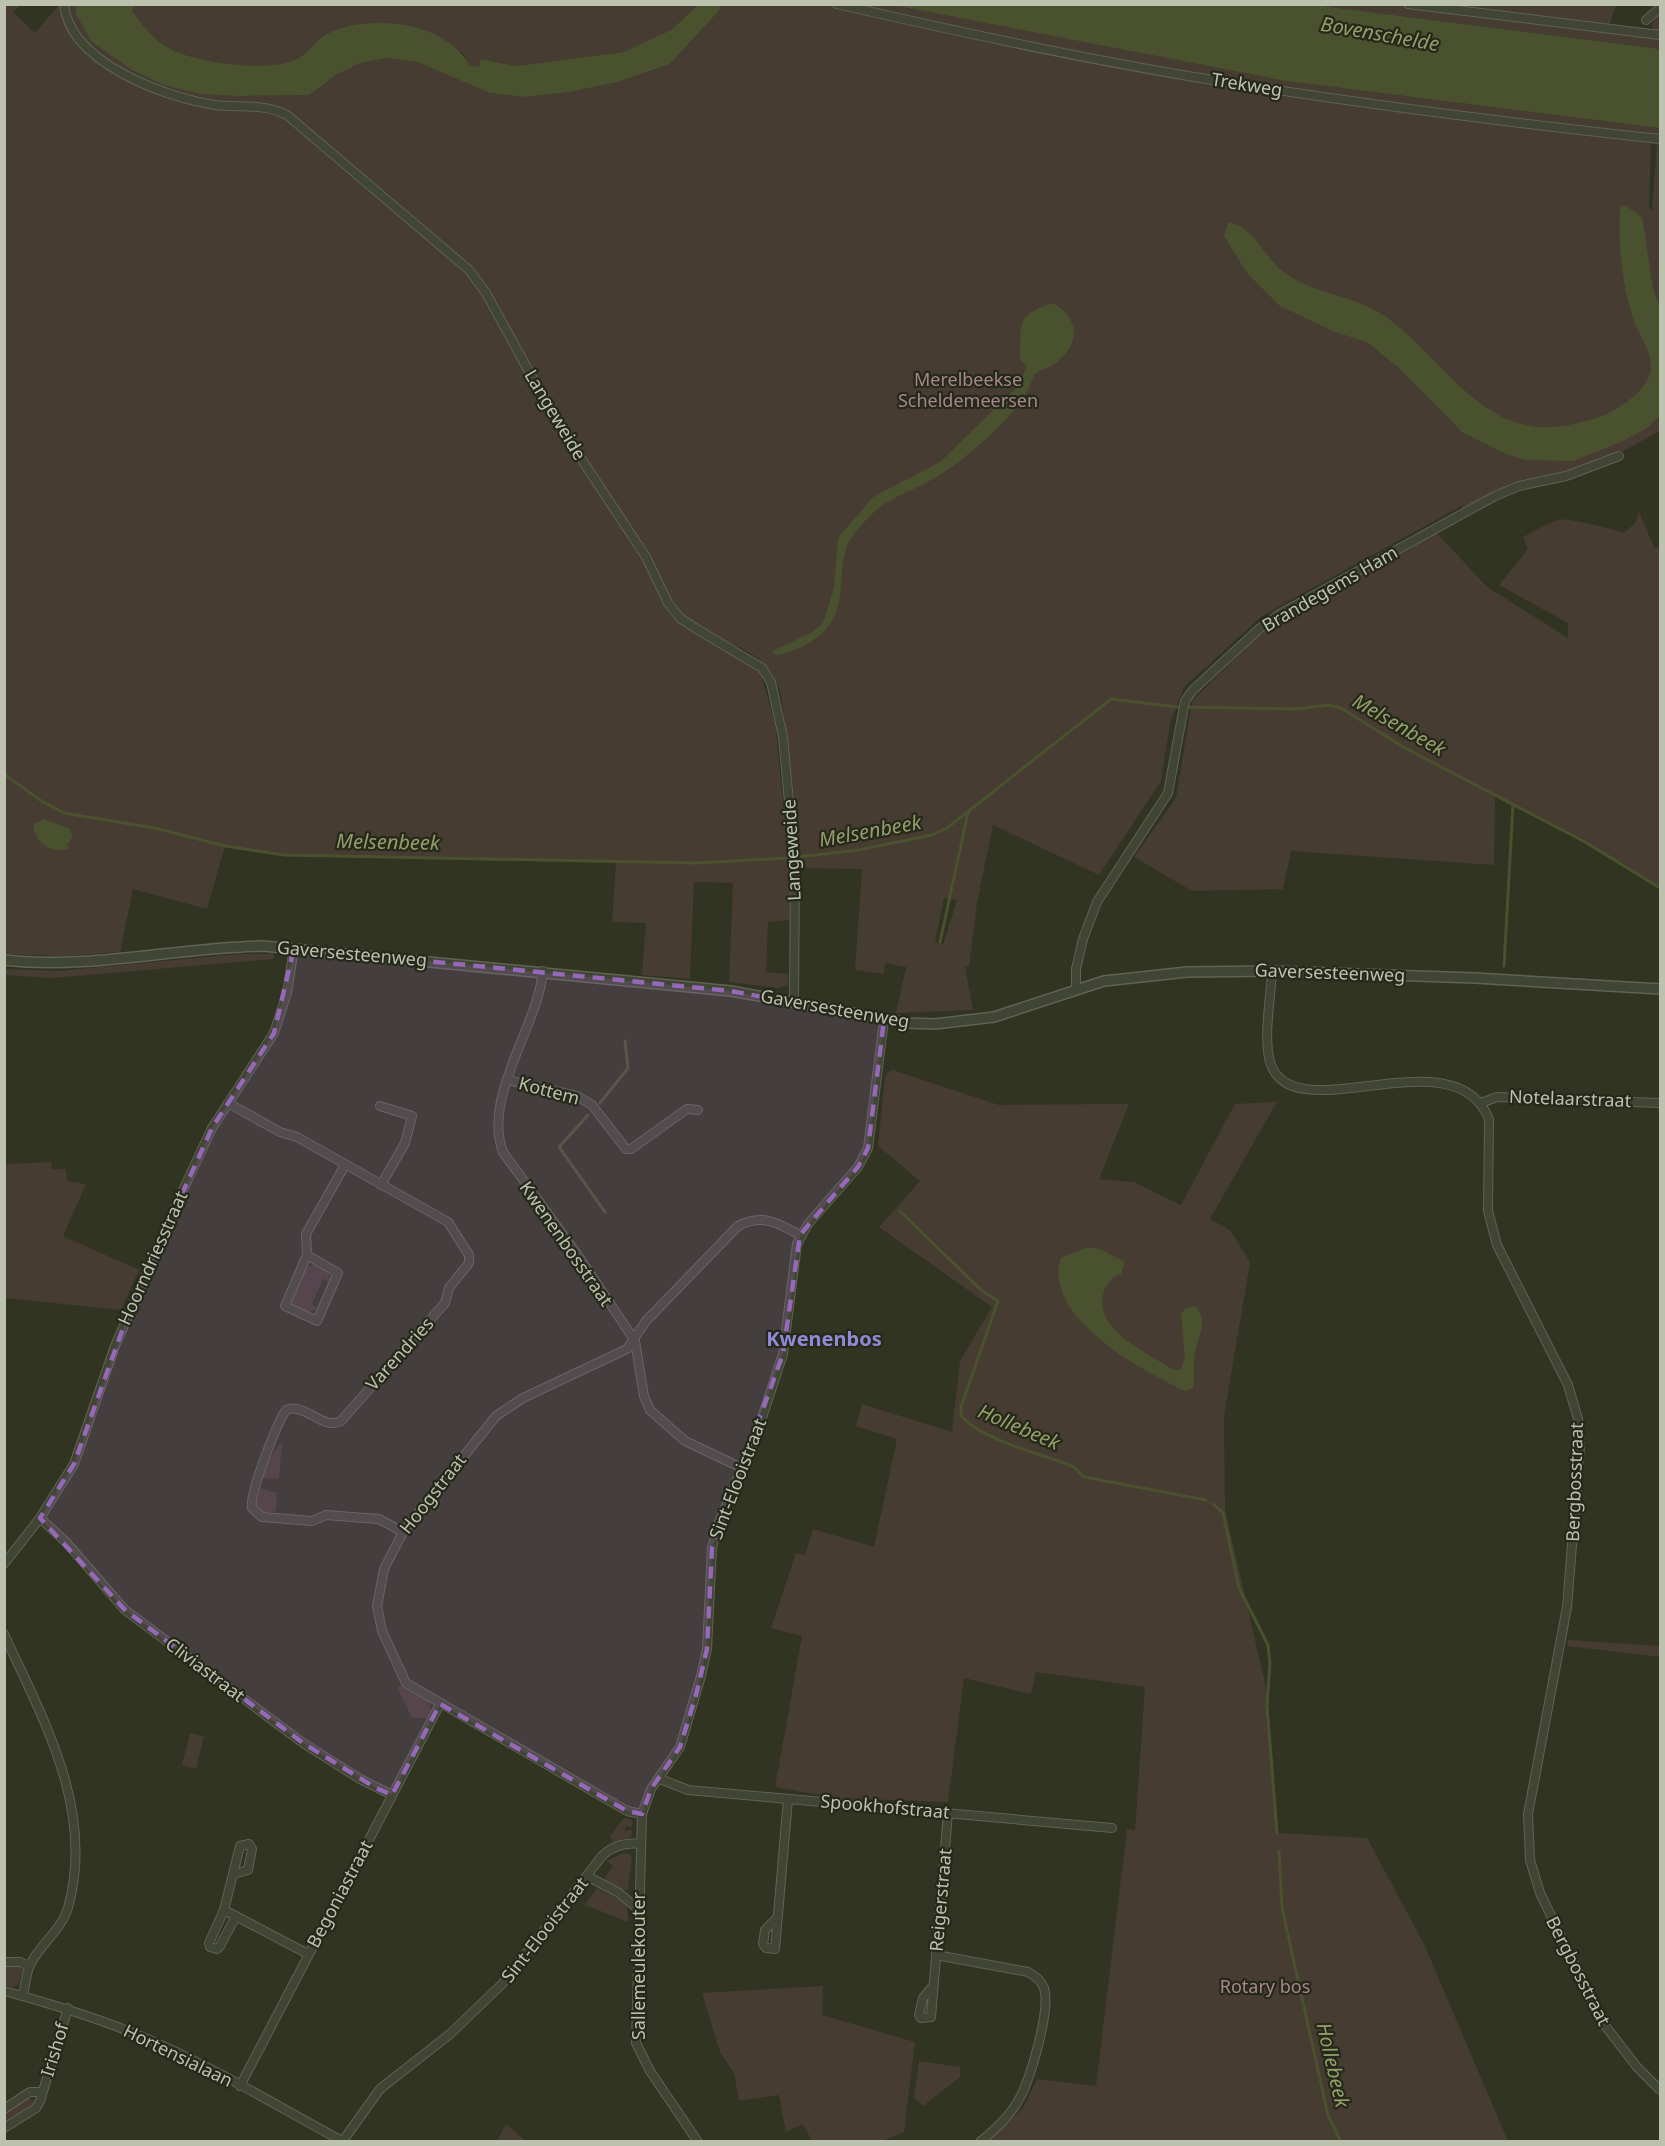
<svg xmlns="http://www.w3.org/2000/svg" width="1665" height="2146" font-family="'Noto Sans',sans-serif">
<style>
.green{fill:#473c32;fill-rule:evenodd}
.water{fill:#4a512f}
.lines{fill:none;stroke-linecap:round;stroke-linejoin:round}
.stream{stroke:#4a512f;stroke-width:3}
.minor-casing{stroke:#5f6352;stroke-width:10}
.tertiary-casing{stroke:#5f6352;stroke-width:12}
.minor{stroke:#414534;stroke-width:8}
.tertiary{stroke:#414534;stroke-width:9}
.marked{fill:#9568b9;fill-opacity:0.2;stroke:#9568b9;stroke-width:4.5;stroke-dasharray:12 8;stroke-linejoin:round}
.labels{text-anchor:middle;stroke-width:4.5;stroke-linejoin:round;paint-order:stroke}
.street-label{font-size:18px;fill:#bdc2af;stroke:#26291a}
.park-label{font-size:18px;fill:#a6878b;stroke:#26291a}
.water-label{font-size:20px;font-style:italic;fill:#939e6a;stroke:#26291a}
.neighbourhood-label{font-size:20px;font-weight:bold;fill:#908ad6;stroke:#26291a}
</style>
<rect width="100%" height="100%" fill="#303421"/>
<g class="green">
<path d="M134,4L698,5L671,30L623,52L517,66L482,59L479,67L470,65L462,52L326,34C318,41 309,52 299,58C272,74 199,63 172,49C154,40 143,26 132,11Z"/>
<path d="M894,4L1286,81L1660,128V431L1616,455L1569,473L1512,484L1465,509L1461,506L1262,616L1184,687L1170,723L1161,781L1099,875L993,825L977,903L969,966L965,967L973,1010L896,1013L906,967L885,963L884,974L855,970L862,869L802,868C794,820 793,771 785,723C783,707 782,690 773,675C755,643 701,640 677,609C660,586 650,557 635,533C602,481 566,430 535,376C514,339 500,299 471,266L352,167L350,171L456,264L480,290L572,450L645,565L661,601L671,615L699,636L754,666L760,672L775,723L789,858L790,920L768,922L766,972L788,974V984L779,988L729,982L733,883L694,882L690,979L642,975L646,923L612,922L616,863L284,855L225,846L207,909L133,889L120,952L61,956L5,954V5H20L13,12L35,33L59,5H76V14L240,96L309,95L336,75L360,63L387,58L417,62L490,93L525,97L570,92L618,82L670,64L717,13L722,5ZM1651,143L1657,144L1652,210L1649,208ZM944,898L957,900L943,945L935,942Z"/>
<polygon points="1315,5 1616,5 1608,29 1654,34 1652,23 1660,14 1660,49"/>
<path d="M1639,512L1654,547L1660,549V888L1585,842L1495,795L1494,865L1291,851L1283,889L1192,891L1134,857L1176,798L1192,701L1265,629L1437,533L1487,587L1568,638V623L1499,585L1528,549L1523,537C1534,532 1546,524 1558,520C1567,517 1612,529 1624,533L1635,523Z"/>
<polygon points="238,954 274,954 274,959 52,978 5,975 5,969 59,971"/>
<polygon points="893,1070 999,1105 1129,1104 1099,1179 1134,1182 1181,1205 1235,1104 1277,1102 1210,1219 1230,1230 1250,1262 1224,1417 1225,1509 1267,1692 1278,1833 1367,1838 1424,1944 1508,2141 990,2141 1023,2108 1037,2079 1096,2086 1127,1829 1135,1830 1145,1687 1036,1672 1031,1694 964,1678 948,1802 837,1798 775,1787 802,1636 771,1628 796,1553 805,1555 813,1529 874,1547 897,1439 856,1426 862,1404 952,1432 960,1361 992,1307 879,1227 920,1181 878,1146 885,1077 888,1072"/>
<polygon points="51,1162 52,1169 66,1169 67,1181 86,1184 63,1236 139,1270 121,1310 5,1298 5,1164"/>
<path d="M314,1264C322,1268 332,1272 330,1282L323,1279L312,1304L318,1308L309,1313L294,1306L291,1301L305,1268Z"/>
<polygon points="280,1443 282,1443 279,1479 262,1478 269,1457 271,1457"/>
<polygon points="259,1488 277,1493 276,1511 265,1513 256,1507"/>
<polygon points="1568,1640 1660,1646 1660,1657 1567,1646"/>
<polygon points="403,1685 429,1702 431,1710 427,1718 412,1718 397,1687"/>
<polygon points="190,1733 204,1736 196,1769 182,1765"/>
<polygon points="624,1818 632,1820 632,1827 625,1826 625,1831 632,1830 631,1837 613,1842 610,1836"/>
<polygon points="621,1854 628,1853 632,1857 628,1890 613,1888 603,1881 613,1866 607,1861"/>
<polygon points="597,1888 627,1904 628,1922 578,1902 585,1904"/>
<polygon points="20,1964 23,1969 18,1985 12,1987 5,1985 4,1966"/>
<polygon points="823,1986 822,2015 915,2042 904,2132 882,2141 812,2141 803,2124 786,2132 779,2095 739,2101 734,2073 720,2052 702,1993"/>
<polygon points="919,2061 960,2067 960,2077 923,2106 914,2098"/>
<polygon points="28,2098 33,2100 33,2105 5,2123 5,2114"/>
<polygon points="506,2124 526,2141 497,2141"/>
</g>
<g class="water">
<path d="M76,5H134L132,11C143,26 154,40 171,49C199,63 268,73 297,59C309,53 317,38 329,33C373,13 444,22 470,65L479,67L481,59L517,66L623,52L671,30L698,5H722L717,13L670,64L618,82L570,92L525,97L490,93L417,62L387,58L360,63L336,75L309,95L240,96L200,94L161,84L132,70L91,41L76,14Z"/>
<polygon points="894,5 1315,5 1660,49 1660,128 1286,81"/>
<path d="M1625,205L1642,217L1653,288L1660,307V415L1649,427L1621,442L1573,461L1525,460L1506,454L1462,432L1400,369L1367,342L1335,332L1280,306L1247,273L1224,236L1228,222C1253,226 1262,253 1280,269C1309,294 1352,294 1383,315C1447,358 1483,445 1573,424C1587,421 1599,418 1611,412C1627,403 1647,389 1651,370C1654,354 1635,329 1631,312C1621,277 1618,244 1620,208Z"/>
<path d="M1052,303C1072,313 1082,333 1066,353C1059,363 1045,369 1034,374C1027,409 962,463 931,480C912,491 888,498 872,514C863,523 852,534 847,546C835,586 851,617 809,643C798,649 788,653 775,655L772,651L811,633L823,623L834,588L838,538L873,497L940,462L1017,387L1027,367L1020,359C1022,325 1014,316 1052,303Z"/>
<path d="M44,819L70,829L73,837L67,845L69,848C53,856 32,841 34,824Z"/>
<path d="M1087,1247L1100,1249L1125,1262L1121,1274C1111,1278 1105,1284 1103,1295C1096,1332 1146,1351 1172,1369L1180,1370L1185,1358L1181,1314L1185,1309L1195,1306C1211,1323 1195,1340 1194,1360C1194,1370 1195,1378 1193,1388L1185,1391C1140,1369 1042,1317 1061,1258Z"/>
</g>
<g class="lines">
<g class="stream">
<polyline points="4,774 40,800 64,813 155,828 225,846 284,855 697,863 789,858 858,850 932,835 947,828 1111,699 1177,707 1297,709 1328,705 1341,708 1405,748 1585,842 1660,888"/>
<polyline points="940,942 968,813"/>
<polyline points="1504,966 1513,804"/>
<polyline points="600,1103 628,1068 625,1041"/>
<polyline points="588,1115 559,1147 605,1212"/>
<path d="M900,1211L981,1290L998,1301L961,1407V1416C985,1442 1041,1453 1074,1467L1084,1477L1206,1500"/>
<polyline points="1213,1504 1223,1513 1239,1588 1268,1645 1270,1663 1267,1706 1277,1833"/>
<polyline points="1279,1851 1282,1908 1328,2115 1341,2142"/>
</g>
<g class="minor-casing">
<g id="minor">
<path d="M64,4C69,63 167,98 215,105C240,108 263,103 287,115L469,270L486,293L532,377L584,463L646,557L668,603L680,618L695,628L762,668L771,682L783,737L795,866L794,1001"/>
<path d="M837,4C954,31 1071,56 1188,76C1345,102 1503,122 1660,139"/>
<polyline points="1408,4 1660,35"/>
<polyline points="1646,20 1660,8"/>
<path d="M543,971C538,1026 482,1097 503,1152L579,1257L635,1341L644,1396L650,1410L685,1441L742,1468"/>
<path d="M1272,971C1271,997 1263,1037 1270,1062C1292,1135 1454,1032 1489,1119L1488,1211L1497,1245L1568,1385L1578,1419L1580,1446L1567,1607L1528,1814L1530,1860L1540,1893L1603,2023L1637,2067L1660,2090"/>
<polyline points="1076,990 1076,969 1083,939 1097,902 1168,793 1185,701 1193,690 1259,629 1278,615 1495,496 1519,486 1566,476 1619,456"/>
<polyline points="508,1080 577,1096 592,1105 626,1149 631,1149 687,1109 698,1110"/>
<path d="M228,1103L280,1132L297,1137L448,1222L469,1255V1263L449,1288L445,1303L341,1421C323,1431 305,1402 286,1410C277,1423 249,1494 252,1508L262,1517L312,1521L326,1515L379,1519L403,1532"/>
<polyline points="1481,1103 1497,1097 1660,1103"/>
<polyline points="380,1106 412,1116 405,1143 381,1185"/>
<polyline points="307,1255 338,1273 317,1321 285,1306 307,1255 306,1234 345,1165"/>
<polyline points="40,1518 66,1542 125,1610 303,1743 360,1779 392,1795"/>
<polyline points="4,1564 40,1518 74,1464 115,1346 183,1190 212,1128 274,1033 287,993 294,948"/>
<path d="M4,1634C43,1719 94,1808 69,1904C63,1930 41,1942 30,1965C26,1974 25,1986 23,1996"/>
<polyline points="660,1779 688,1790 1112,1828"/>
<path d="M642,1814L627,1811L406,1683L382,1631L377,1606L384,1569L403,1532L496,1416L523,1398L627,1349L646,1321L738,1226C762,1213 778,1223 800,1235"/>
<polyline points="234,1874 248,1870 252,1849 249,1844 240,1846 224,1910 209,1943 210,1947 217,1949 220,1946 236,1916"/>
<polyline points="587,1876 619,1893 638,1909"/>
<polyline points="224,1910 308,1954"/>
<polyline points="778,1917 765,1930 763,1944 766,1948 775,1949 788,1799"/>
<path d="M936,1955L1028,1972C1035,1976 1041,1980 1044,1988C1051,2010 1030,2081 1018,2101C1009,2117 995,2130 980,2142"/>
<polyline points="4,1962 20,1962 29,1966"/>
<polyline points="933,1986 923,1998 919,2015 921,2018 931,2017 948,1813"/>
<path d="M4,1991C52,2004 98,2018 143,2037C212,2066 277,2106 342,2141"/>
<polyline points="240,2086 440,1704"/>
<polyline points="4,2109 30,2092 42,2092"/>
<polyline points="4,2128 36,2108 40,2101 68,2008"/>
<path d="M342,2142L380,2089L450,2034L502,1984L602,1856C613,1845 626,1842 641,1844"/>
<polyline points="698,2142 650,2071 636,2043 642,1814 651,1789 680,1747 701,1676 707,1649 712,1548 718,1525 758,1430 783,1354 797,1244 808,1224 858,1167 868,1148 884,1020"/>
</g>
</g>
<g class="tertiary-casing">
<path id="tertiary" d="M4,960C89,970 178,947 263,946L731,991L907,1023L935,1024L994,1017L1104,981L1187,972L1272,971L1475,978L1660,989"/>
</g>
<use href="#minor" class="minor"/>
<use href="#tertiary" class="tertiary"/>
</g>
<path class="marked" d="M294,948L731,991L884,1020L868,1148L858,1167L800,1235L783,1354L712,1548L707,1649L696,1695L680,1747L651,1789L642,1814L627,1811L440,1704L392,1795L376,1788L303,1743L125,1610L40,1518L74,1464L131,1306L212,1128L274,1033Z"/>
<g class="labels">
<g class="street-label">
<text transform="translate(1247 85) rotate(9)" y="6">Trekweg</text>
<text transform="translate(555 415) rotate(59)" y="6">Langeweide</text>
<text transform="translate(1330 589) rotate(-30)" y="6">Brandegems Ham</text>
<text transform="translate(792 850) rotate(-93)" y="6">Langeweide</text>
<text transform="translate(352 954) rotate(5)" y="6">Gaversesteenweg</text>
<text transform="translate(1330 973) rotate(2)" y="6">Gaversesteenweg</text>
<text transform="translate(835 1009) rotate(10)" y="6">Gaversesteenweg</text>
<text transform="translate(549 1091) rotate(15)" y="6">Kottem</text>
<text transform="translate(1570 1099) rotate(2)" y="6">Notelaarstraat</text>
<text transform="translate(566 1244) rotate(55)" y="6">Kwenenbosstraat</text>
<text transform="translate(153 1258) rotate(-66)" y="6">Hoorndriesstraat</text>
<text transform="translate(400 1354) rotate(-48)" y="6">Varendries</text>
<text transform="translate(738 1479) rotate(-69)" y="6">Sint-Elooistraat</text>
<text transform="translate(1575 1482) rotate(-88)" y="6">Bergbosstraat</text>
<text transform="translate(433 1494) rotate(-52)" y="6">Hoogstraat</text>
<text transform="translate(205 1670) rotate(37)" y="6">Cliviastraat</text>
<text transform="translate(885 1807) rotate(5)" y="6">Spookhofstraat</text>
<text transform="translate(340 1894) rotate(-62)" y="6">Begoniastraat</text>
<text transform="translate(941 1900) rotate(-85)" y="6">Reigerstraat</text>
<text transform="translate(545 1930) rotate(-52)" y="6">Sint-Elooistraat</text>
<text transform="translate(639 1966) rotate(-90)" y="6">Sallemeulekouter</text>
<text transform="translate(1578 1971) rotate(63)" y="6">Bergbosstraat</text>
<text transform="translate(55 2050) rotate(-73)" y="6">Irishof</text>
<text transform="translate(178 2056) rotate(26)" y="6">Hortensialaan</text>
</g>
<g class="park-label">
<text x="968" y="386">Merelbeekse<tspan x="968" dy="21">Scheldemeersen</tspan></text>
<text x="1265" y="1993">Rotary bos</text>
</g>
<g class="water-label">
<text transform="translate(1380 34) rotate(10)" y="7">Bovenschelde</text>
<text transform="translate(1399 725) rotate(30)" y="7">Melsenbeek</text>
<text transform="translate(870 831) rotate(-10)" y="7">Melsenbeek</text>
<text transform="translate(388 842) rotate(1)" y="7">Melsenbeek</text>
<text transform="translate(1019 1427) rotate(23)" y="7">Hollebeek</text>
<text transform="translate(1333 2065) rotate(77)" y="7">Hollebeek</text>
</g>
<g class="neighbourhood-label">
<text x="824" y="1346">Kwenenbos</text>
</g>
</g>
<rect width="1665" height="2146" fill="none" stroke="#bdc2af" stroke-width="12"/>
</svg>
